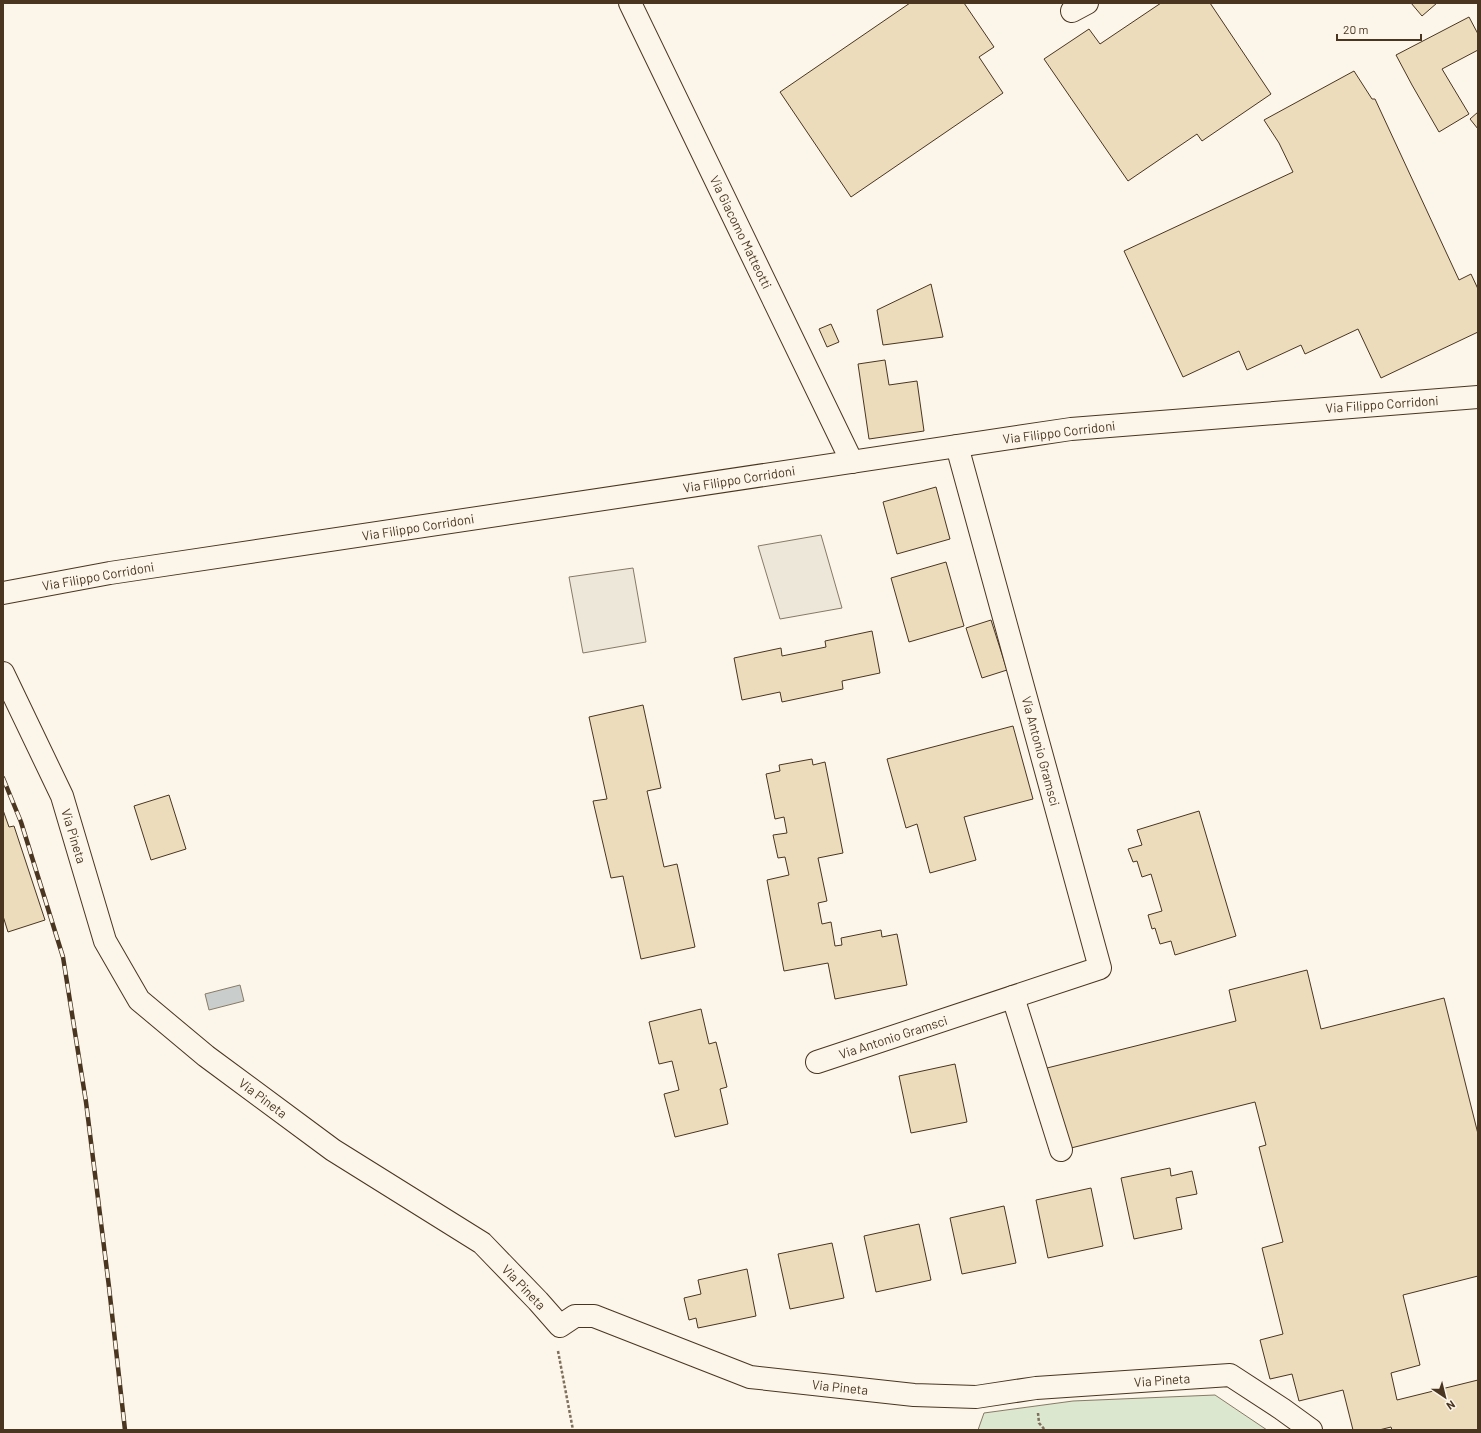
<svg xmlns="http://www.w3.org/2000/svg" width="1481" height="1433" font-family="Barlow,sans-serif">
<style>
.green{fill:#dce7d0;stroke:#887966}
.parking{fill:#ede7d9;stroke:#887966}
.water{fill:#c9cecd;stroke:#887966}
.building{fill:#ecdcbc;stroke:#4a3520}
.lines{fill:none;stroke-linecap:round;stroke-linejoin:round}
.minor-casing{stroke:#4a3520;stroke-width:24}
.path{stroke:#7f6f5c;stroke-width:2.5;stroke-dasharray:3 2;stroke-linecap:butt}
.minor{stroke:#fbf6e9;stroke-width:22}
.rail-casing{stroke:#4a3520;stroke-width:4.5}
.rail{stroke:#fbf6e9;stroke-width:3;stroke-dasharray:9;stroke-linecap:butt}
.labels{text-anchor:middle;stroke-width:3;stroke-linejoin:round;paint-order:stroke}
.street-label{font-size:13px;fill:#4a3520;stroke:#fbf6e9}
</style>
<rect width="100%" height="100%" fill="#fbf6e9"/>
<polygon class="green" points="1215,1395 1267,1430 978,1430 984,1413 1073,1401"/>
<g class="parking">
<polygon points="821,535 842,608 780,619 758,546"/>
<polygon points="633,568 646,642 583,653 569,577"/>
</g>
<polygon class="water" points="240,985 244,1001 209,1010 205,994"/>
<g class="building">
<polygon points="910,3 964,3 994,47 979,57 1003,93 851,197 780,92"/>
<polygon points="1161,3 1210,3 1271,94 1202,141 1197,134 1128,181 1044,59 1089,29 1100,44"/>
<polygon points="1411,3 1437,3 1422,16"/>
<polygon points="1469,17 1478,34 1478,50 1442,69 1469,114 1439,132 1412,85 1396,55"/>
<polygon points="1354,71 1372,99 1375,99 1459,280 1471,274 1478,289 1478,332 1381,378 1358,329 1305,354 1301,345 1247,370 1239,351 1183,377 1124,251 1293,172 1279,143 1264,120"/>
<polygon points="1478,112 1478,129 1470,119"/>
<polygon points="931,284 943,337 883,345 877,310"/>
<polygon points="831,324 839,342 827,347 819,329"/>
<polygon points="885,360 889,385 917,381 924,431 869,439 858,364"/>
<polygon points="936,487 950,539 897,554 883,502"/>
<polygon points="946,562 964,626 909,642 891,578"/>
<polygon points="991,620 1007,670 982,678 966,628"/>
<polygon points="872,631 880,673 842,681 843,689 782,702 780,692 742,700 734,658 781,648 782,656 826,647 825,641"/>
<polygon points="643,705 661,788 647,791 664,867 677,864 695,947 641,959 623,876 611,878 593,801 607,799 589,717"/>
<polygon points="1013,726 1033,799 964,817 976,860 930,873 917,824 906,828 887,759"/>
<polygon points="812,759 813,765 825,762 843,853 818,858 827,901 818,903 822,924 831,922 835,946 842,945 841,938 881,930 882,937 897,934 907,985 835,999 828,963 784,971 767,880 789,875 785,857 778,858 773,835 787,833 784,817 775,819 766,774 780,771 779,765"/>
<polygon points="169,795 186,849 151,860 134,806"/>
<polygon points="3,810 9,827 14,826 45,920 8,932 3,916"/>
<polygon points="1199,811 1236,936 1175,955 1171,941 1160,944 1155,928 1152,929 1148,915 1162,911 1151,874 1142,877 1137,861 1133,862 1128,849 1142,845 1137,830"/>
<polygon points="1307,970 1321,1029 1444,998 1478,1134 1478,1276 1403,1295 1420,1365 1391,1373 1397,1400 1478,1380 1478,1430 1392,1430 1391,1427 1379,1430 1353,1430 1343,1390 1299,1401 1292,1374 1270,1379 1260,1340 1283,1334 1262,1248 1283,1242 1259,1147 1266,1145 1255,1102 1067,1149 1047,1068 1236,1021 1229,990"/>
<polygon points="701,1009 709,1044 716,1042 727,1087 720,1089 728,1124 675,1137 664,1094 679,1090 672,1061 659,1064 649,1022"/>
<polygon points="955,1064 967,1122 911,1133 899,1076"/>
<polygon points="1170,1168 1171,1176 1192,1171 1197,1194 1176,1198 1182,1229 1134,1239 1121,1178"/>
<polygon points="1091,1188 1103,1246 1048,1258 1036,1200"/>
<polygon points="1004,1206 1016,1263 962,1274 950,1218"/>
<polygon points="919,1224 931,1280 876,1292 864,1236"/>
<polygon points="832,1243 844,1298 790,1309 778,1254"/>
<polygon points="747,1269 756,1316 698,1328 696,1318 689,1320 684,1298 701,1294 698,1280"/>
</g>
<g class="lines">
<g class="minor-casing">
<g id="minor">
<polyline points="630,3 852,462"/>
<polyline points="1072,11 1087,3"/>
<polyline points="3,593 110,573 1071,429 1478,397"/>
<polyline points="3,673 62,796 105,941 139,1000 206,1056 333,1150 482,1243 538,1301 560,1326 575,1316 594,1316 750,1377 914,1395 976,1397 1036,1388 1230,1375 1282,1409 1311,1430"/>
<polyline points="1013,997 1061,1150"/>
<polyline points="817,1062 1100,968 957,446"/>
</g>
</g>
<g class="path">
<polyline points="558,1351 573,1430"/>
<polyline points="1038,1413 1039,1423 1045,1430"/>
</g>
<use href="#minor" class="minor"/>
<g class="rail-casing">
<polyline id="rail" points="3,778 21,822 63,957 86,1102 109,1287 125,1430"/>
</g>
<use href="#rail" class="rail"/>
</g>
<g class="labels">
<g class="street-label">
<text transform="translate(741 232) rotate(64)" y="5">Via Giacomo Matteotti</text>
<text transform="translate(1382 404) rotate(-4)" y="5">Via Filippo Corridoni</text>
<text transform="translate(1059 432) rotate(-7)" y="5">Via Filippo Corridoni</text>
<text transform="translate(739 479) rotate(-9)" y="5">Via Filippo Corridoni</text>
<text transform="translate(418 527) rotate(-9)" y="5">Via Filippo Corridoni</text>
<text transform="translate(98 576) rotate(-10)" y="5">Via Filippo Corridoni</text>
<text transform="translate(1041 751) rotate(75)" y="5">Via Antonio Gramsci</text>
<text transform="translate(74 836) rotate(73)" y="5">Via Pineta</text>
<text transform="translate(893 1037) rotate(-18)" y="5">Via Antonio Gramsci</text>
<text transform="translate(263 1098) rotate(37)" y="5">Via Pineta</text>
<text transform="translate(524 1287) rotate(46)" y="5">Via Pineta</text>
<text transform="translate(1162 1380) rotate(-4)" y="5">Via Pineta</text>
<text transform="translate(840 1387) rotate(6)" y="5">Via Pineta</text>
</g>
</g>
<rect width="1481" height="1433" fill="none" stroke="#4a3520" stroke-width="8"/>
<g transform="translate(1445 1397) rotate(145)" stroke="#fbf6e9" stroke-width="3" paint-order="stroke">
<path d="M0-3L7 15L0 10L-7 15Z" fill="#4a3520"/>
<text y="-6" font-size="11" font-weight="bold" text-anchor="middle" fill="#4a3520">N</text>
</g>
<path d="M1337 34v6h84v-6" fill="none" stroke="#4a3520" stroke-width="2"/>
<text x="1343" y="34" font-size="12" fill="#4a3520" stroke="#fbf6e9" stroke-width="3" paint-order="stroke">20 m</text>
</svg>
